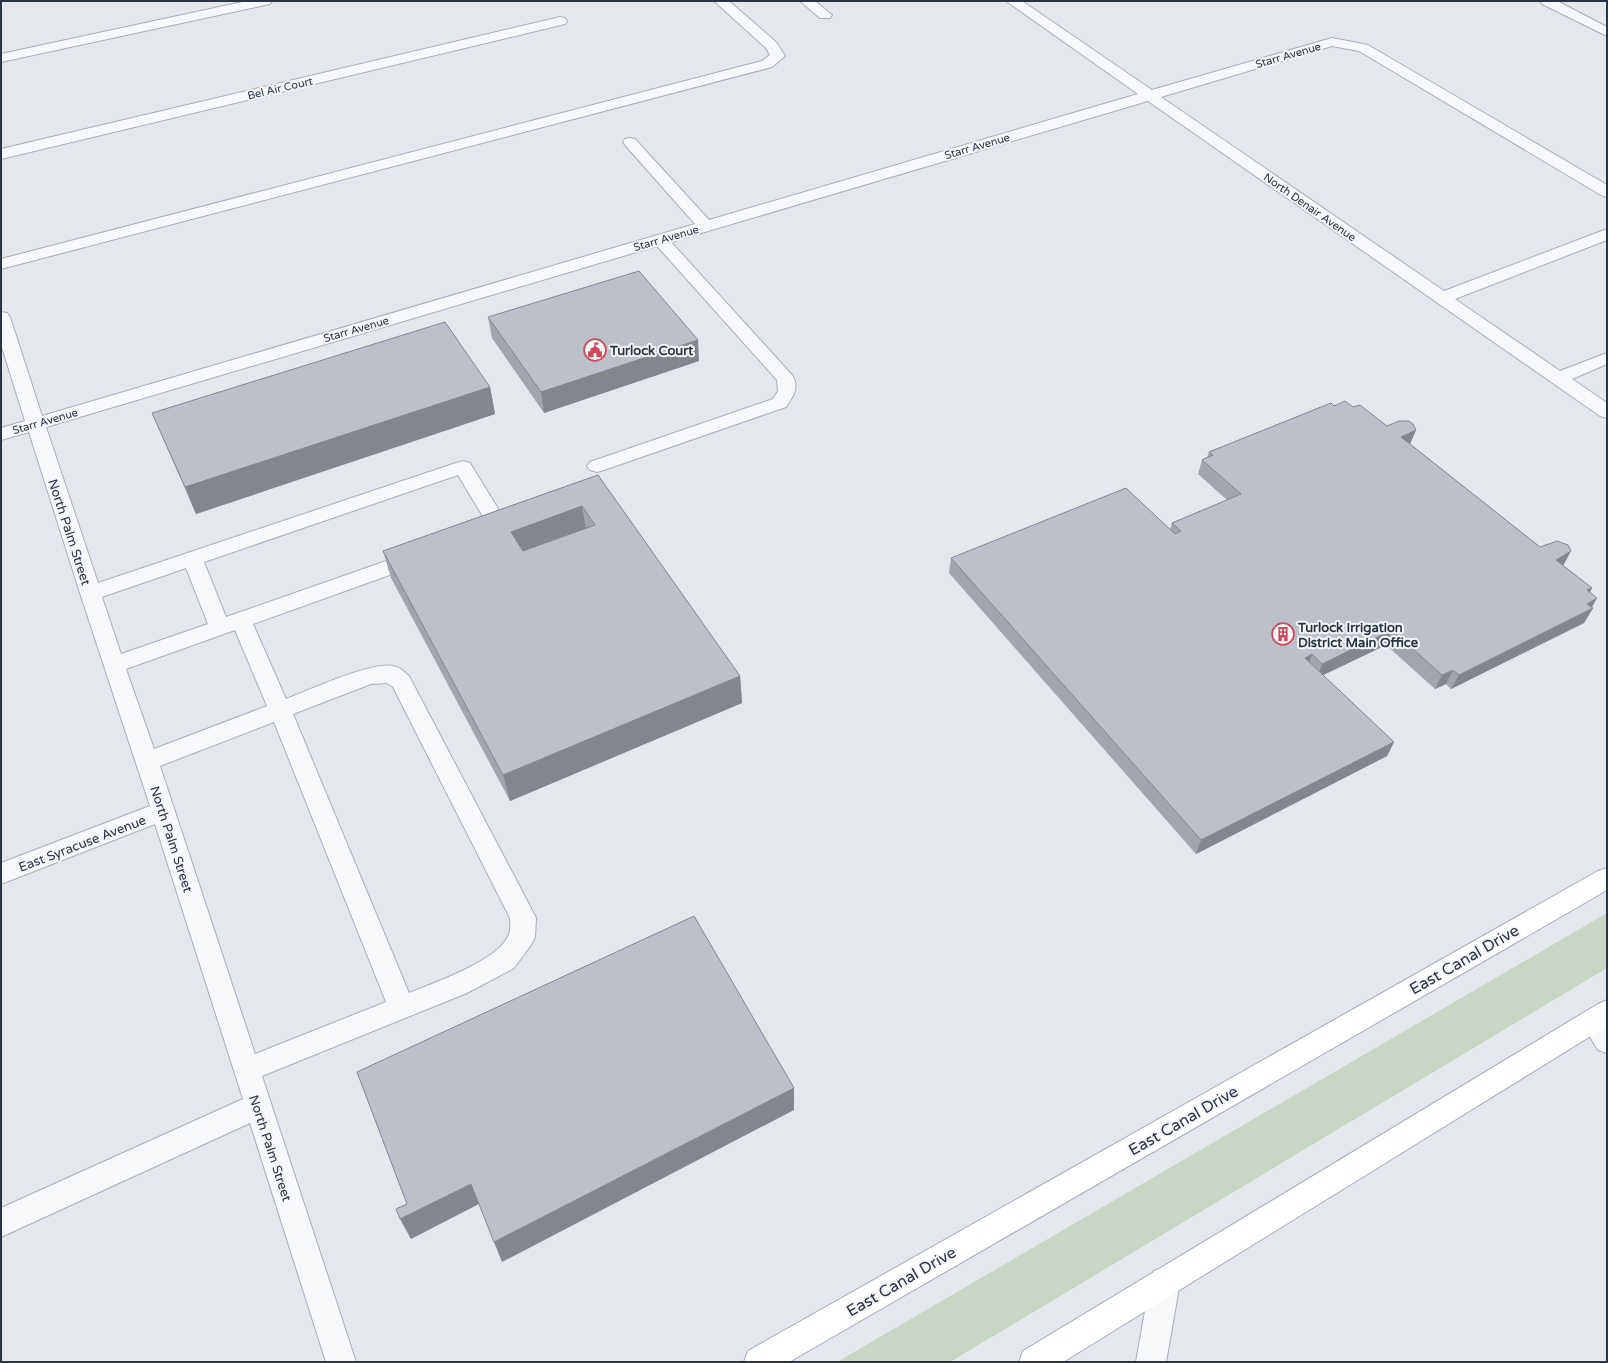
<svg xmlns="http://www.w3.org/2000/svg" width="1608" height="1363" font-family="'Varela Round',sans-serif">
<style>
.green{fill:#c9d6c5}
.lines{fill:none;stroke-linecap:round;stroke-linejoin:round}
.minor-casing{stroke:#a9aeb7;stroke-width:2}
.major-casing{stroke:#a3abb8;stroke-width:2}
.minor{fill:#f7f8fa;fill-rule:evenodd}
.major{fill:#fff;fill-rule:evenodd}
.wall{fill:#a1a5ae}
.shaded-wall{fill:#83868d}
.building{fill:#bbc0ca;stroke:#83868d;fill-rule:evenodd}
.labels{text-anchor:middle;stroke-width:4;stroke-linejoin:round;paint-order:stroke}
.far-street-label{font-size:11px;fill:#2b3445;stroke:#f4f6f9}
.poi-label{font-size:13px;font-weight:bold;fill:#2b3445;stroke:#f4f6f9;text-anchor:start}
.street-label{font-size:13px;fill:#2b3445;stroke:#f4f6f9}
.near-street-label{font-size:16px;fill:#2b3445;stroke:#f4f6f9}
</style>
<rect width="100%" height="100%" fill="#e4e7ec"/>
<polygon class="green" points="1607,913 1607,968 950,1362 837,1362"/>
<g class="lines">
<g class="minor-casing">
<g id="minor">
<polygon points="247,1 272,1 270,4 265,5 1,62 1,54"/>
<polygon points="714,1 729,1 776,42 785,56 772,67 1,269 1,259 762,61 770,55 766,48"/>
<polygon points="800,1 815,1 832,15 830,18 820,18"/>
<path d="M1006,1H1022L1152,90L1332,38L1368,45L1607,185V197L1601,195L1359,51L1332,46L1161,97L1444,291L1607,229V240L1455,299L1560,371L1607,353V364L1572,379L1607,403V418L1600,416L1148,101L671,242L792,375C800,387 793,397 786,407L604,470L597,472L590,470L587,466L590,462L773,399L778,391L777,380L657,246L46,427L98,583L456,463L463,461L470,463L510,528L507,533L488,539L481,537L478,532L481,527L488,525L458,475L204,562L226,617L409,553L416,551L423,553L426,558L423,563L253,624L286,699C310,690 370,662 393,666C400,667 404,672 409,676L532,910L536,918L535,937L531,945L514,968L467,993L262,1076L356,1362H326L250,1123L1,1237V1208L243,1099L155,824L1,884V863L150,806L80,593L29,432L1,440V428L25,421L1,344V312L7,313L10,317L42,416L695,224L625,145L623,142L625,139L630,138L635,139L709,220L1138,94ZM186,568L208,624L121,654L102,597ZM235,630L267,706L154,749L126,669ZM387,683L393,687L510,918C510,923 511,930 509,934C500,960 434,983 409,993L293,714L371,684ZM274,722L386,1002L255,1054L160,766Z"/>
<polygon points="1540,1 1557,1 1607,27 1607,36 1542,4"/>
<polygon points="560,17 565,18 567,21 565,24 1,159 1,149"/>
<polygon points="1593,1009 1602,1013 1607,1019 1607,1053 1598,1050 1580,1021 1584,1013"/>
<polygon points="1165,1267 1176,1271 1180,1282 1166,1362 1136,1362 1150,1282 1154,1271"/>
</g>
</g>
<g class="major-casing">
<g id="major">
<polygon points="1607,868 1607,890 789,1362 744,1362 748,1351 1598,871"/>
<polygon points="1607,1000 1607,1026 1063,1362 1019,1362 1023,1351 1598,1004"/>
</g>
</g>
<use href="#minor" class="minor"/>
<use href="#major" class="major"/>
</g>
<g class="wall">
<polygon points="488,317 699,361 544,413 492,338"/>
<polygon points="490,387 495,414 196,514 152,413"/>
<polygon points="1334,406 1353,407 1387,426 1416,430 1410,444 1592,588 1590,593 1592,607 1593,608 1584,623 1451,689 1446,684 1435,689 1386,645 1323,675 1394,742 1387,756 1196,854 949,573 951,558 1170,530 1172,523 1227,500 1198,474 1202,460 1207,457 1209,452"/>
<polygon points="598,475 740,676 742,703 510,801 391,578 383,551"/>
</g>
<g class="shaded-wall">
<polygon points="698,340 699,361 544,413 541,392"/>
<polygon points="490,387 495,414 196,514 185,487"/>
<polygon points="1416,430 1410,444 1401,437"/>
<polygon points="582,506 587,534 517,559 511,532"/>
<polygon points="1571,551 1563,566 1556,560"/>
<polygon points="1592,588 1584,602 1587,590"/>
<polygon points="1597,598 1591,609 1593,608 1584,623 1451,689 1459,675"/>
<polygon points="1392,630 1386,645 1317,678 1322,664"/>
<polygon points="1312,654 1307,668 1305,658"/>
<polygon points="1453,670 1446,684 1435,689 1442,675"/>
<polygon points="740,676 742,703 510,801 503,775"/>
<polygon points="1394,742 1387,756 1196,854 1201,840"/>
<polygon points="794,1088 794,1110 502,1262 494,1242"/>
<polygon points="471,1184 479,1204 411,1239 400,1219"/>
</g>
<g class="building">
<polygon points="639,271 698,340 541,392 488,317"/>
<polygon points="445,322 490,387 185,487 152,413"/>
<polygon points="1345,401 1353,407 1360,405 1387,426 1399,421 1409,421 1413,424 1416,430 1401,437 1540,547 1557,541 1568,545 1571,551 1556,560 1592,588 1587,590 1597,598 1587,604 1593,608 1459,675 1453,670 1442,675 1392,630 1322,664 1312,654 1305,658 1394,742 1201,840 951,558 1126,488 1175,534 1181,531 1172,523 1241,494 1202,460 1213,455 1209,452 1331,403 1334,406"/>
<path d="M598,475L740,676L503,775L383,551ZM582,506L595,525L523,551L511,532Z"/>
<polygon points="694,916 794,1088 494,1242 471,1184 400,1219 396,1209 407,1204 357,1072"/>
</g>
<defs>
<g id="civic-ring" transform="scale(1.15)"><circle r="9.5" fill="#f4f6f9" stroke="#d1495b" stroke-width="1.5"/><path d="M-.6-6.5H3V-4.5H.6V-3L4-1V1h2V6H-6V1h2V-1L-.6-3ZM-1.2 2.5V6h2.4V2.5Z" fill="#d1495b"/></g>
<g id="building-ring" transform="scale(1.15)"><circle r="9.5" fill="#f4f6f9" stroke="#d1495b" stroke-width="1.5"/><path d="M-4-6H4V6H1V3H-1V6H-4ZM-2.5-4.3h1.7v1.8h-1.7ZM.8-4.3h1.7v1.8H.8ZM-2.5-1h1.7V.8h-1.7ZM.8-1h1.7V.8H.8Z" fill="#d1495b"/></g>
</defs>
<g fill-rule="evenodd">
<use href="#civic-ring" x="595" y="350"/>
<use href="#building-ring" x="1283" y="634"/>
</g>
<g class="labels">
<g class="far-street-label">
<text transform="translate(1288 55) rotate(-16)" y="4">Starr Avenue</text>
<text transform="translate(280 88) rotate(-13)" y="4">Bel Air Court</text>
<text transform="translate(977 146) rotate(-16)" y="4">Starr Avenue</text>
<text transform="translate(1310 207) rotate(35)" y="4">North Denair Avenue</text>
<text transform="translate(666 238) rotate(-16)" y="4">Starr Avenue</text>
<text transform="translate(356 329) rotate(-16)" y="4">Starr Avenue</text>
<text transform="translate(45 421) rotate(-16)" y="4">Starr Avenue</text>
</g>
<g class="poi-label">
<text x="610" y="355">Turlock Court</text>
<text x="1298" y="632">Turlock Irrigation<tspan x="1298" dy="15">District Main Office</tspan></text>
</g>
<g class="street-label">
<text transform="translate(70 532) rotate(72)" y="5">North Palm Street</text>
<text transform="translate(172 839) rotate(72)" y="5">North Palm Street</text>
<text transform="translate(82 843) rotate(-21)" y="5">East Syracuse Avenue</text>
<text transform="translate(271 1148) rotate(72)" y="5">North Palm Street</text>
</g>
<g class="near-street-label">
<text transform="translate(1464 959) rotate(-30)" y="6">East Canal Drive</text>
<text transform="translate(1183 1120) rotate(-30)" y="6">East Canal Drive</text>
<text transform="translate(901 1281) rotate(-30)" y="6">East Canal Drive</text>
</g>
</g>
<rect width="1608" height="1363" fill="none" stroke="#2b3445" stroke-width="4"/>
</svg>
